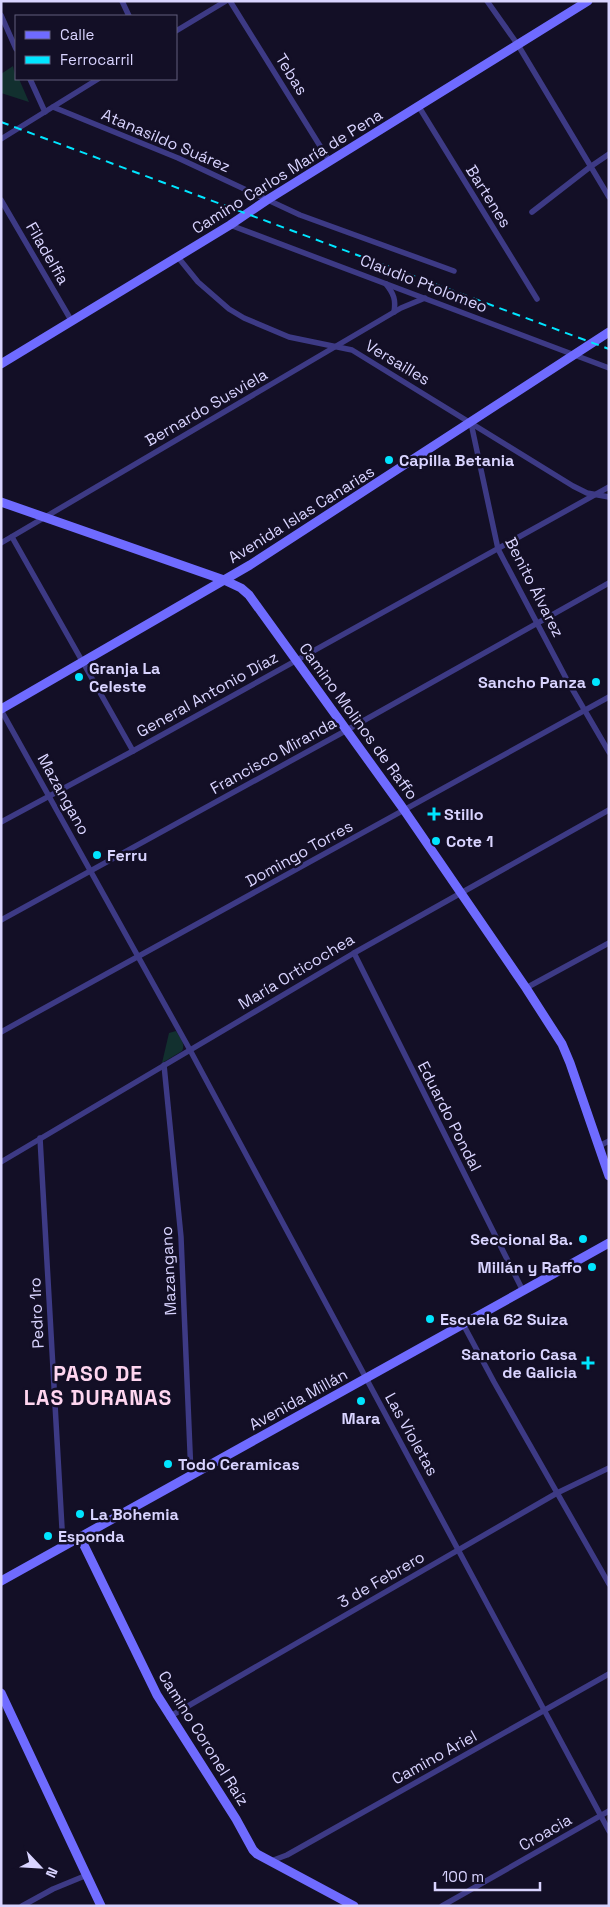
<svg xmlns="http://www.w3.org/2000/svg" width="610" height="1907" font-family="'Space Grotesk',sans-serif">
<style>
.green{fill:#12302f}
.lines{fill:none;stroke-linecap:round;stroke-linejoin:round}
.street{stroke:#3d3a85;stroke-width:5.5}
.secondary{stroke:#6f6bff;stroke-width:9}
.rail{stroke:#00e5ff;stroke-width:2;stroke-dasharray:8 6;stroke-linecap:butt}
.poi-dot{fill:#00e5ff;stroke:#130f26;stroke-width:2}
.labels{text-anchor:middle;stroke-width:5;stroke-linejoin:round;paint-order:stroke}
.street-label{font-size:16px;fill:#d9d4ff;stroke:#130f26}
.poi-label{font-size:16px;font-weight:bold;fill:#d9d4ff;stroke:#130f26;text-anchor:start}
.district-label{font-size:21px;font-weight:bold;letter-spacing:1px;fill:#ffd6f0;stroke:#130f26}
</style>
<rect width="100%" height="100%" fill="#130f26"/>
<g class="green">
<polygon points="13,66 16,79 19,79 29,102 1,93 1,74"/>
<path d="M176,1031C180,1038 186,1044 182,1051L162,1063L169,1033Z"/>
</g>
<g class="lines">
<g class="street">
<polyline points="122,1 129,16"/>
<polyline points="230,1 330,162"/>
<polyline points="487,1 518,45 609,197"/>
<polyline points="1,15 16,49"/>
<polyline points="176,31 226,1"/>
<polyline points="30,79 45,112"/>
<polyline points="53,107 178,158 300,215 454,271"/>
<polyline points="419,107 537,299"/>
<polyline points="1,139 98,79"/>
<polyline points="1,200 71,320"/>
<polyline points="532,212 590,167 609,154"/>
<polyline points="230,225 609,368"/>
<polyline points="177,256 198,282 229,309 244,318 289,337 352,350 573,486 587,493 609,497"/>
<path d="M386,284C394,294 396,300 394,312"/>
<polyline points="471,423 498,549 567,680 609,752"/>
<polyline points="12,537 133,751"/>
<polyline points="1,543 401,308 425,298"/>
<polyline points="1,710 190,1050 609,1831"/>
<polyline points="1,822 133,751 609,487"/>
<polyline points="1,920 347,730 609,583"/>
<polyline points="354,953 523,1291"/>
<polyline points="526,988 609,943"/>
<polyline points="1,1032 609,697"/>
<polyline points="164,1065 181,1237 191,1475"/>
<polyline points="40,1138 63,1546"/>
<polyline points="599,1146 609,1141"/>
<polyline points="1,1162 354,953 609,810"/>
<polyline points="463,1324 494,1382 609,1584"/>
<polyline points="169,1717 557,1493 609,1468"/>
<polyline points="271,1861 287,1855 609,1674"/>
<polyline points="22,1906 53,1889 87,1875"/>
<polyline points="442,1906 609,1811"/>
</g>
<g class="secondary">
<polyline points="1,364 230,225 267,200 588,1"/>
<polyline points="1,502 224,580 241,588 249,595 402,807 526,988 562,1044 570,1063 609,1176"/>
<polyline points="1,709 250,565 609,332"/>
<polyline points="80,1537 157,1695 236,1819 253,1850 257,1854 354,1906"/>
<polyline points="1,1581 609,1243"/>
<polyline points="1,1693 101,1906"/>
</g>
<polyline class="rail" points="1,122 609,349"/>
</g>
<g class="poi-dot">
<circle cx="389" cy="460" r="5"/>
<circle cx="79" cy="677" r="5"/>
<circle cx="596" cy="682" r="5"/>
<path d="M431.5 806.5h5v5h5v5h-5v5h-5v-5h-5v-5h5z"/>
<circle cx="436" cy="841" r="5"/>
<circle cx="97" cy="855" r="5"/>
<circle cx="583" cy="1239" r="5"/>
<circle cx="592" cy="1267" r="5"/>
<circle cx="430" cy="1319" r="5"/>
<path d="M585.5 1355.5h5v5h5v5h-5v5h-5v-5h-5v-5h5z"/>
<circle cx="361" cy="1401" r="5"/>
<circle cx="168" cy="1464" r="5"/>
<circle cx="80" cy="1514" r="5"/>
<circle cx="48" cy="1536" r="5"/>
</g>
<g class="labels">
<g class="street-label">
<text transform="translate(292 74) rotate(58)" y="6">Tebas</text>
<text transform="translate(166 140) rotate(23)" y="6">Atanasildo Suárez</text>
<text transform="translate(287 171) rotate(-32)" y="6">Camino Carlos María de Pena</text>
<text transform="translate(489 196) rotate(58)" y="6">Bartenes</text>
<text transform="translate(48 253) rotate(60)" y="6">Filadelfia</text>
<text transform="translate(424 283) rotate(21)" y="6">Claudio Ptolomeo</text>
<text transform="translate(398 362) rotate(31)" y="6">Versailles</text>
<text transform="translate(206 407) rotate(-30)" y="6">Bernardo Susviela</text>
<text transform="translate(301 514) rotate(-32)" y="6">Avenida Islas Canarias</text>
<text transform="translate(535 587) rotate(63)" y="6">Benito Álvarez</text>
<text transform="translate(207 694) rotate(-29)" y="6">General Antonio Díaz</text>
<text transform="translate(359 721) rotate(54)" y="6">Camino Molinos de Raffo</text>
<text transform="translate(273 755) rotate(-29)" y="6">Francisco Miranda</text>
<text transform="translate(64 794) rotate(61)" y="6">Mazangano</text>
<text transform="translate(299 853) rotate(-29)" y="6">Domingo Torres</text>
<text transform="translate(296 971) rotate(-31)" y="6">María Orticochea</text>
<text transform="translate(450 1116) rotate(63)" y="6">Eduardo Pondal</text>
<text transform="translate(168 1271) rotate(-93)" y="6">Mazangano</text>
<text transform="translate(36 1313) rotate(-93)" y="6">Pedro 1ro</text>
<text transform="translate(298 1399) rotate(-29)" y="6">Avenida Millán</text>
<text transform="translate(412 1434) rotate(61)" y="6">Las Violetas</text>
<text transform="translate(381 1579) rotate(-30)" y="6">3 de Febrero</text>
<text transform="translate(204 1738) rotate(58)" y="6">Camino Coronel Raíz</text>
<text transform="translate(434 1757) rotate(-29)" y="6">Camino Ariel</text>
<text transform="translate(545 1832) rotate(-30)" y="6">Croacia</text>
</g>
<g class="poi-label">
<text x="399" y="466">Capilla Betania</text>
<text x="89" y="674">Granja La<tspan x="89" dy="18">Celeste</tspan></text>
<text x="586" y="688" text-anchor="end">Sancho Panza</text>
<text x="444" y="820">Stillo</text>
<text x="446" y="847">Cote 1</text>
<text x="107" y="861">Ferru</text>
<text x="573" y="1245" text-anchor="end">Seccional 8a.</text>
<text x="582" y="1273" text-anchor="end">Millán y Raffo</text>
<text x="440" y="1325">Escuela 62 Suiza</text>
<text x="577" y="1360" text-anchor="end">Sanatorio Casa<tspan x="577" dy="18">de Galicia</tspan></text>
<text x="361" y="1424" text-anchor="middle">Mara</text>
<text x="178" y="1470">Todo Ceramicas</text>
<text x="90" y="1520">La Bohemia</text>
<text x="58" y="1542">Esponda</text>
</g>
<g class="district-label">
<text x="98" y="1381">PASO DE<tspan x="98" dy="24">LAS DURANAS</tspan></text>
</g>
</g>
<rect width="610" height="1907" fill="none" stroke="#d9d4ff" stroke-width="5"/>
<rect x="15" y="15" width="162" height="65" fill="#130f26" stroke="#625e7d"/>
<rect x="25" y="31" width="25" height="8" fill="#6f6bff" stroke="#625e7d"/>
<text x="60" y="40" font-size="15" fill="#d9d4ff">Calle</text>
<rect x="25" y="56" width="25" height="8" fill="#00e5ff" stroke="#625e7d"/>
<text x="60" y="65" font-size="15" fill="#d9d4ff">Ferrocarril</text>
<g transform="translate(40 1867) rotate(115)" stroke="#130f26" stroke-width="4" paint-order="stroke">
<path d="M0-4L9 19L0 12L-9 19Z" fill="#d9d4ff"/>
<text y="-8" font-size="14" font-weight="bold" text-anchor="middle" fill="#d9d4ff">N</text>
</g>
<path d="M435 1882v8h105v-8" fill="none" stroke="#d9d4ff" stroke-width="2.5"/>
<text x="442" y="1882" font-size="15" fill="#d9d4ff" stroke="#130f26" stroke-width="4" paint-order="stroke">100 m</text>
</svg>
